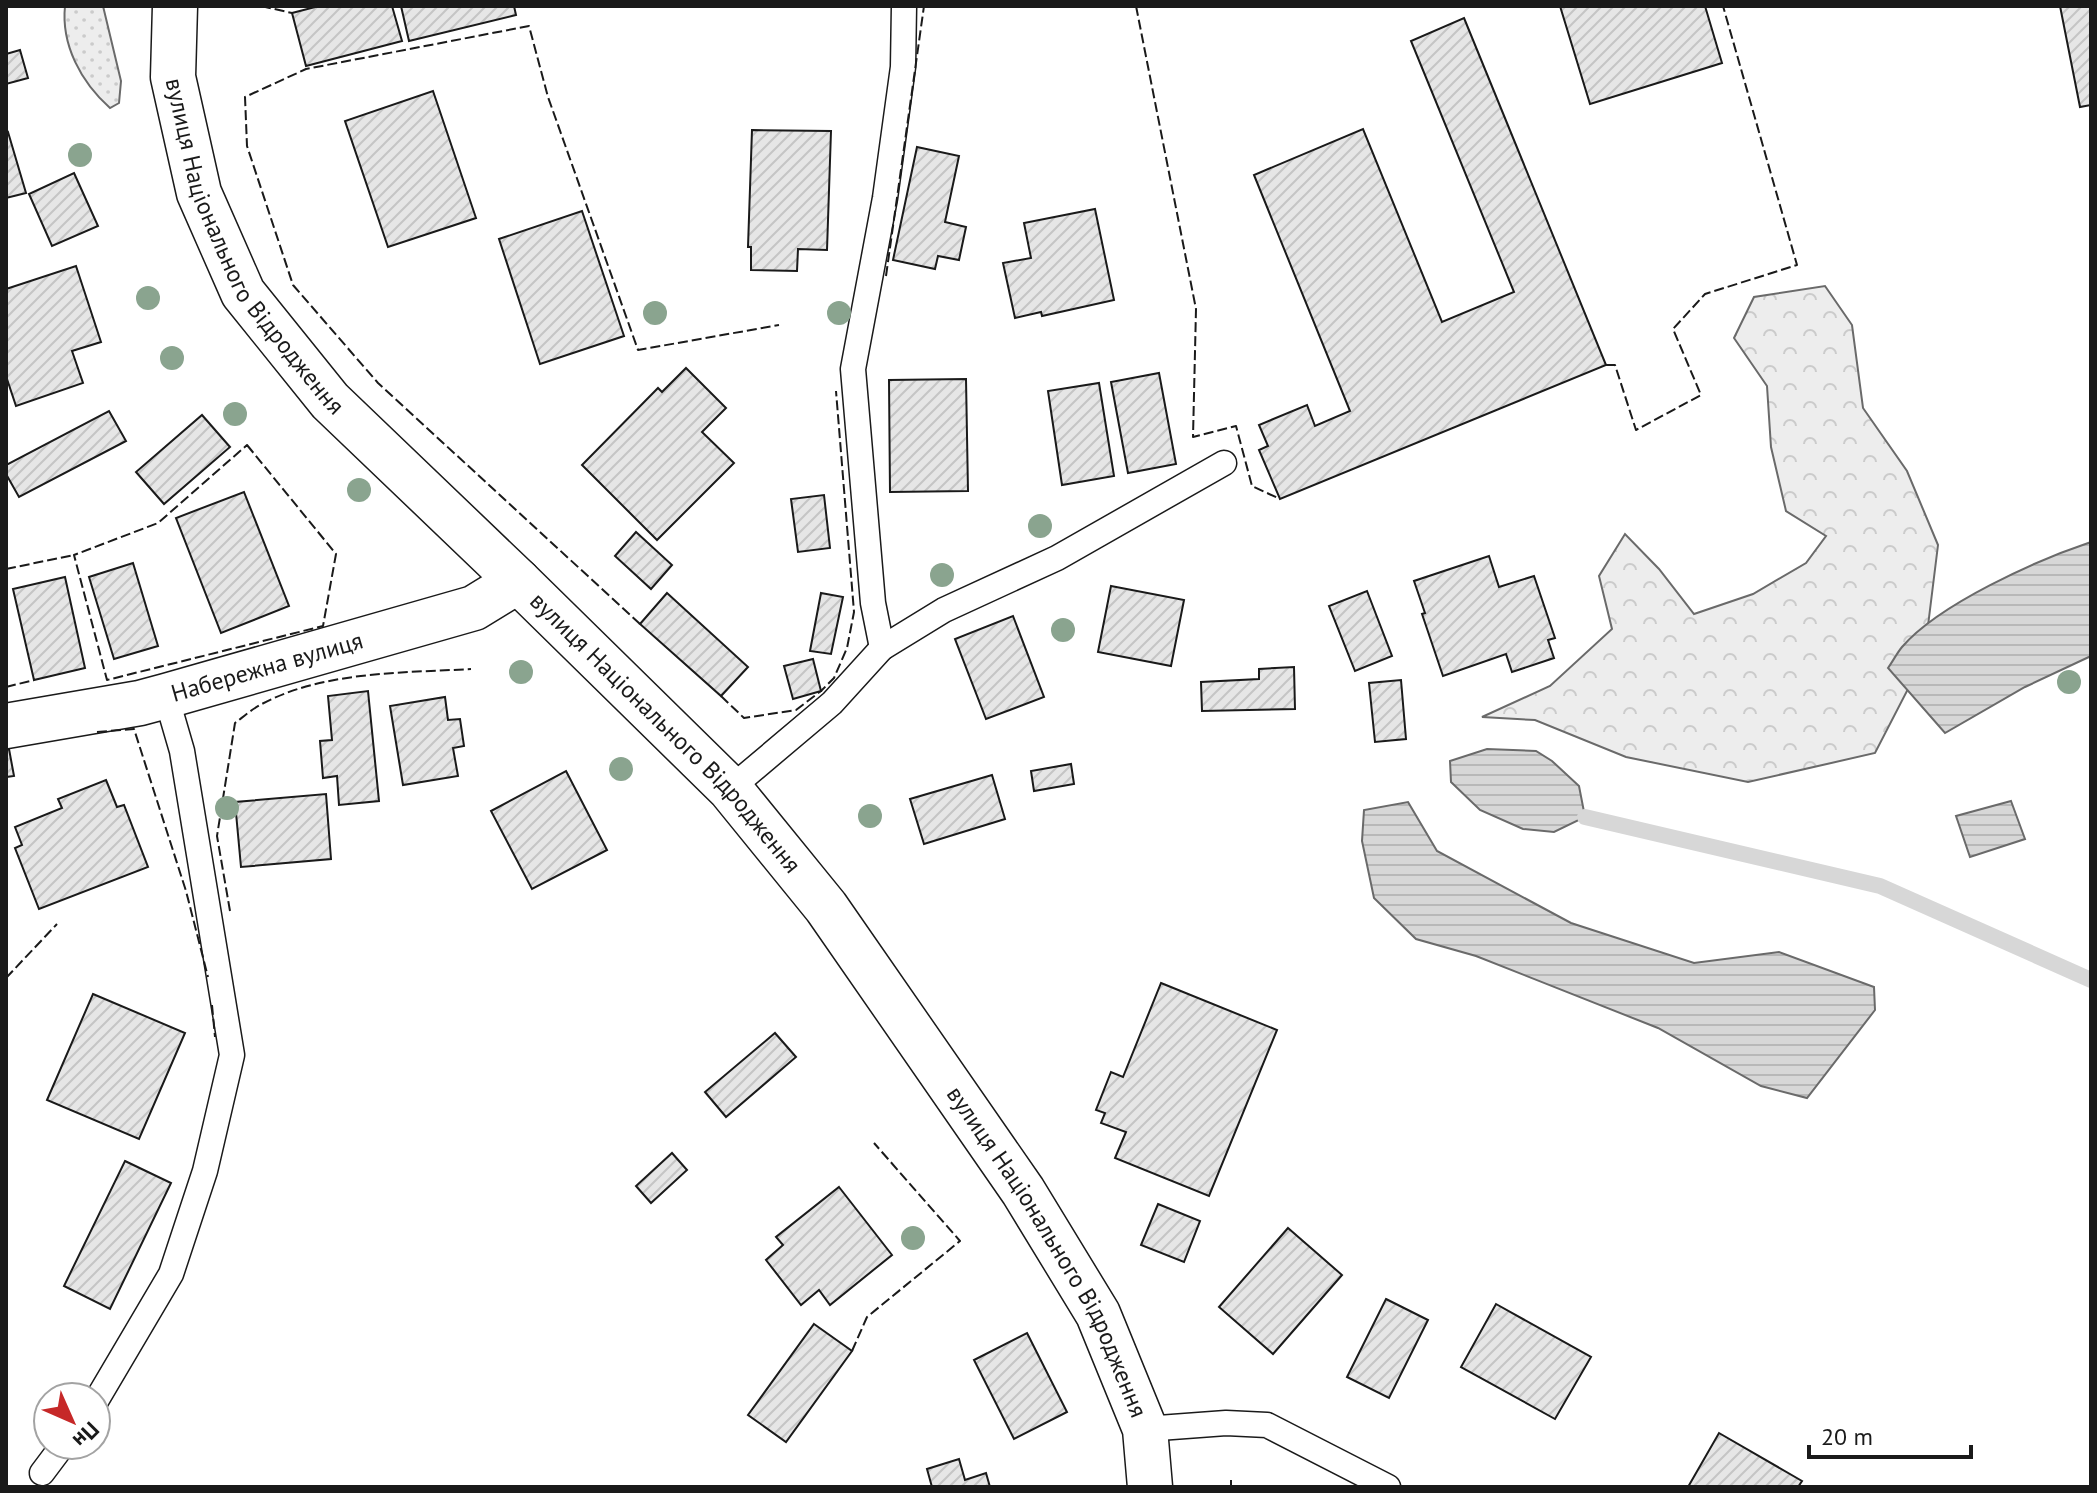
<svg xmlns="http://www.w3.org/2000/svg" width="2097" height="1493" font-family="'PT Sans',sans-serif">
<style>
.grass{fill:url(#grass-dots);stroke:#6a6a6a;stroke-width:2}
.forest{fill:url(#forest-crowns);stroke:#6a6a6a;stroke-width:2}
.water{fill:url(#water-rules);stroke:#6a6a6a;stroke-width:2}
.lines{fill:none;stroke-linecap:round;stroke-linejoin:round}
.stream{stroke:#d7d7d7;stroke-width:16}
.building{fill:url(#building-hatch);stroke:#1a1a1a;stroke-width:2}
.lane-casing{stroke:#1a1a1a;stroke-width:27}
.street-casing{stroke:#1a1a1a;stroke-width:47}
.secondary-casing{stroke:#1a1a1a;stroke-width:47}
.lane{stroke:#fff;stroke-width:24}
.street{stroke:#fff;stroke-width:44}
.secondary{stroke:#fff;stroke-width:44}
.fence{stroke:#1a1a1a;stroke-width:2;stroke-dasharray:10 4;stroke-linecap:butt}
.tree{fill:#8aa48f}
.labels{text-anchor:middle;stroke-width:6;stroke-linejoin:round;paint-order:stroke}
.street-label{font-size:24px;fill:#1a1a1a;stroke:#fff}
</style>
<defs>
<pattern id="grass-dots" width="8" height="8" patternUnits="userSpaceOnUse" patternTransform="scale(2)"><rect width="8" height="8" fill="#ededed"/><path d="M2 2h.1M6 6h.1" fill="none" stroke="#cbcbcb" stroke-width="1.8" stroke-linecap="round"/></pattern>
<pattern id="forest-crowns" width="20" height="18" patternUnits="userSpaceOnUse" patternTransform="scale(2)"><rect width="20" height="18" fill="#ededed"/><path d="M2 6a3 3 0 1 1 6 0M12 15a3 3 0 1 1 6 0" fill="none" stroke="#cbcbcb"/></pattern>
<pattern id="water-rules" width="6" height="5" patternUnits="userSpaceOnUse" patternTransform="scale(2)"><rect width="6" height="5" fill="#d7d7d7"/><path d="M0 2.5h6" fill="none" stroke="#b8b8b8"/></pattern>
<pattern id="building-hatch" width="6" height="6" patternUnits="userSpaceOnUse" patternTransform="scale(2)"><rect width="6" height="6" fill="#e6e6e6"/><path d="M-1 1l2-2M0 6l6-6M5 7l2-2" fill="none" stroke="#c5c5c5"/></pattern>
</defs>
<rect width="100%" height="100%" fill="#fff"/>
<path class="grass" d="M65,6H103L121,81L119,103L110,108C81,82 61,45 65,6Z"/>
<polygon class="forest" points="1825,286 1852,325 1863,408 1907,471 1938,545 1924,658 1875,753 1748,782 1626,757 1535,720 1482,717 1550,686 1612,629 1599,576 1625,534 1659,569 1694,614 1753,594 1806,563 1826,536 1786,511 1771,447 1767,386 1734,338 1754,297"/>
<g class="water">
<path d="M2091,542V656L2025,687L1945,733L1888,668C1893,661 1897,653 1902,647C1939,604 2037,560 2091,542Z"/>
<polygon points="1487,749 1536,751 1552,761 1579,786 1585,817 1554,832 1523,829 1480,810 1451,782 1450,761"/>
<polygon points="2011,801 2025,839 1970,857 1956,816"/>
<polygon points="1408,802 1437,851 1571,923 1694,963 1779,952 1874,987 1875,1010 1807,1098 1761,1086 1658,1028 1476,956 1416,939 1374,898 1362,841 1364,810"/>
</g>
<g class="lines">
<polyline class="stream" points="1585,817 1880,886 2091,980"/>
</g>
<g class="building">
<polygon points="319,6 392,6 402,41 306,66 292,13"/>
<polygon points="401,6 514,6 516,15 409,41"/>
<polygon points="1560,6 1705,6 1722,63 1590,104"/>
<polygon points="2060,6 2091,6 2091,105 2080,107"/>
<polygon points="1464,18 1606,365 1280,499 1259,450 1268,446 1259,425 1307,405 1315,426 1350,411 1254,175 1363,129 1442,322 1514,292 1411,41"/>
<polygon points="20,50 28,78 6,84 6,54"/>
<polygon points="433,91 476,218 388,247 345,121"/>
<polygon points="752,130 831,131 827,250 798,249 797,271 751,270 751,247 748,247"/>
<polygon points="8,132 26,193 6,198 6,133"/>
<polygon points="917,147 959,156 945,222 966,227 959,260 938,256 935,269 893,260"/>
<polygon points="74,173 98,226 52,246 29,194"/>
<polygon points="1095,209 1114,300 1042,316 1041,312 1015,318 1003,263 1031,258 1024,223"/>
<polygon points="582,211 624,336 540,364 499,239"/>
<polygon points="76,266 101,342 72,351 83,383 16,406 6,376 6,289"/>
<polygon points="686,368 726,408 702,432 734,463 657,540 582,465 658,388 662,392"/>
<polygon points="1159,373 1176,464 1128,473 1111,382"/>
<polygon points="966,379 968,491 890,492 889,380"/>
<polygon points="1099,383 1114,476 1062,485 1048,391"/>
<polygon points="109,411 126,441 19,497 6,474 6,465"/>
<polygon points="202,415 230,447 164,504 136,472"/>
<polygon points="244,492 289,606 221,633 176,518"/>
<polygon points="824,495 830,548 798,552 791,499"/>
<polygon points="636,532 672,565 651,589 615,556"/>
<polygon points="1489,556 1499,587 1534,576 1555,638 1548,640 1554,658 1512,672 1506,654 1443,676 1422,614 1425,613 1414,581"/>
<polygon points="133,563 158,646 114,659 89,577"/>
<polygon points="65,577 85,668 34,680 13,589"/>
<polygon points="1111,586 1184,600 1171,666 1098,652"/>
<polygon points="1367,591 1392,656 1355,671 1329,606"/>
<polygon points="667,593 748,667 721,696 640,624"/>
<polygon points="821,593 843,597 831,654 810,651"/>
<polygon points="1013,616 1044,697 986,719 955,639"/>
<polygon points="813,659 821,691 793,699 784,666"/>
<polygon points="1294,667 1295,709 1202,711 1201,682 1259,679 1259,669"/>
<polygon points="1401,680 1406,739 1375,742 1369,683"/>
<polygon points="368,691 379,801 339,805 337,776 323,778 320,741 332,740 328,696"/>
<polygon points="445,697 448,720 460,719 464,746 453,748 458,776 403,785 390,706"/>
<polygon points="9,749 14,776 6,777 6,750"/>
<polygon points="1071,764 1074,784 1034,791 1031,771"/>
<polygon points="566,771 607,850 532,889 491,811"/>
<polygon points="992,775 1005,819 924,844 910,799"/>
<polygon points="106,780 117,807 124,805 148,867 39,909 15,848 22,845 15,827 62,808 58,799"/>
<polygon points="326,794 331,859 241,867 235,802"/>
<polygon points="1161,983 1277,1030 1209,1196 1115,1158 1126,1132 1101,1123 1105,1113 1096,1110 1111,1072 1123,1077"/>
<polygon points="93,994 185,1033 139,1139 47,1100"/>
<polygon points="775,1033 796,1057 726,1117 705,1092"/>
<polygon points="672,1153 687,1170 651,1203 636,1186"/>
<polygon points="125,1161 171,1183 110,1309 64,1286"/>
<polygon points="839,1187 892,1255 830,1305 819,1290 801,1305 766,1260 783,1245 776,1237"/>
<polygon points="1158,1204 1200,1221 1184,1262 1141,1245"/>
<polygon points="1288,1228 1342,1275 1273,1354 1219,1307"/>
<polygon points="1386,1299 1428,1320 1389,1398 1347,1377"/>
<polygon points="1496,1304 1591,1357 1555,1419 1461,1367"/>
<polygon points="814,1324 852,1351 786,1442 748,1415"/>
<polygon points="1027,1333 1067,1412 1014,1439 974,1360"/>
<polygon points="1719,1433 1802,1481 1798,1487 1688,1487"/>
<polygon points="959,1459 965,1480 986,1473 990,1487 932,1487 927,1469"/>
</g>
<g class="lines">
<g class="lane-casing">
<g id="lane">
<polyline points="882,648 873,603 853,369 885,198 903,67 904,6"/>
<polyline points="730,789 832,703 882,648 944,610 1057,558 1224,463"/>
<polyline points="96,1401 171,1274 205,1171 232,1055 182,751 166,696"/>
<polyline points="1145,1429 1226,1423 1267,1425 1388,1487"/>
<polyline points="42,1473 63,1445"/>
</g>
</g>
<g class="street-casing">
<g id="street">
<path id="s1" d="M6,726L140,703L166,696L474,608L518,581"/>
</g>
</g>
<g class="secondary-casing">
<g id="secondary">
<path id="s2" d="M175,6L173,77L199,193L243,293L330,401L518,581L730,789L826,907L1023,1191L1098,1314L1145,1429L1150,1487"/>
</g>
</g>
<use href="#lane" class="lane"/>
<use href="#street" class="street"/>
<use href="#secondary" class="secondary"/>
<g class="fence">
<polyline points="261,6 292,13"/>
<polyline points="1136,6 1196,309 1193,437 1236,426 1252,486 1280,499"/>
<polyline points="886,276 924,6"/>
<polyline points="1606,365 1615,365 1636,430 1701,395 1673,329 1705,294 1797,265 1723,6"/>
<polygon points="247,445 336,554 323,626 107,680 74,555 158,523"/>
<polyline points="6,569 74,555"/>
<polyline points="640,624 378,383 293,285 247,146 245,97 306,69 529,26 548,97 638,350 779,325"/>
<polyline points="6,687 34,680"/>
<polyline points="721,696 744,718 796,710 821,691 834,678 847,648 854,612 836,391"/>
<polyline points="97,732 134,729 186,891 208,977"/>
<path d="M230,911L217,836L235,723C243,717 251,710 260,705C322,671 402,673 471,669"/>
<polyline points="6,978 57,924"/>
<polyline points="212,1005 215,1037"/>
<polyline points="852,1351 867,1317 960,1241 874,1143"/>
<polyline points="1231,1487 1231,1480"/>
</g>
</g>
<g class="tree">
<circle cx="80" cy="155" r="12"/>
<circle cx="148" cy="298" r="12"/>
<circle cx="655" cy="313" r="12"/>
<circle cx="839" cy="313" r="12"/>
<circle cx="172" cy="358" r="12"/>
<circle cx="235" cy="414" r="12"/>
<circle cx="359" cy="490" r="12"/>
<circle cx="1040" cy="526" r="12"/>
<circle cx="942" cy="575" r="12"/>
<circle cx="1063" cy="630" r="12"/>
<circle cx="521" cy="672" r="12"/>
<circle cx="2069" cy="682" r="12"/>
<circle cx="621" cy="769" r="12"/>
<circle cx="227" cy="808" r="12"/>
<circle cx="870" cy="816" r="12"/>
<circle cx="913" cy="1238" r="12"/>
</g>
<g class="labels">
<g class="street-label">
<text dy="8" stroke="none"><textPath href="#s2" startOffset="262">вулиця Національного Відродження</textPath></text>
<text dy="8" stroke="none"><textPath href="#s1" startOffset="268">Набережна вулиця</textPath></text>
<text dy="8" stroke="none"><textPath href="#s2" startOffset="910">вулиця Національного Відродження</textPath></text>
<text dy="8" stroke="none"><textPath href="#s2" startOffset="1558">вулиця Національного Відродження</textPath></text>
</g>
</g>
<rect width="2097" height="1493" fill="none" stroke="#1a1a1a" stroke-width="16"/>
<g transform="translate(72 1421) rotate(135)"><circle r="38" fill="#ffffff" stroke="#a3a3a3" stroke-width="2"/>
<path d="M0-6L14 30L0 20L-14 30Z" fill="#c62828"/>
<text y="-12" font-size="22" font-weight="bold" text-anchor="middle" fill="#1a1a1a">Пн</text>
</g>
<path d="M1809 1445v12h162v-12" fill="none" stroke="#1a1a1a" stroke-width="4"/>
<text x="1821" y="1445" font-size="24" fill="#1a1a1a" stroke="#ffffff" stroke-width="6" paint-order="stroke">20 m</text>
</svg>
